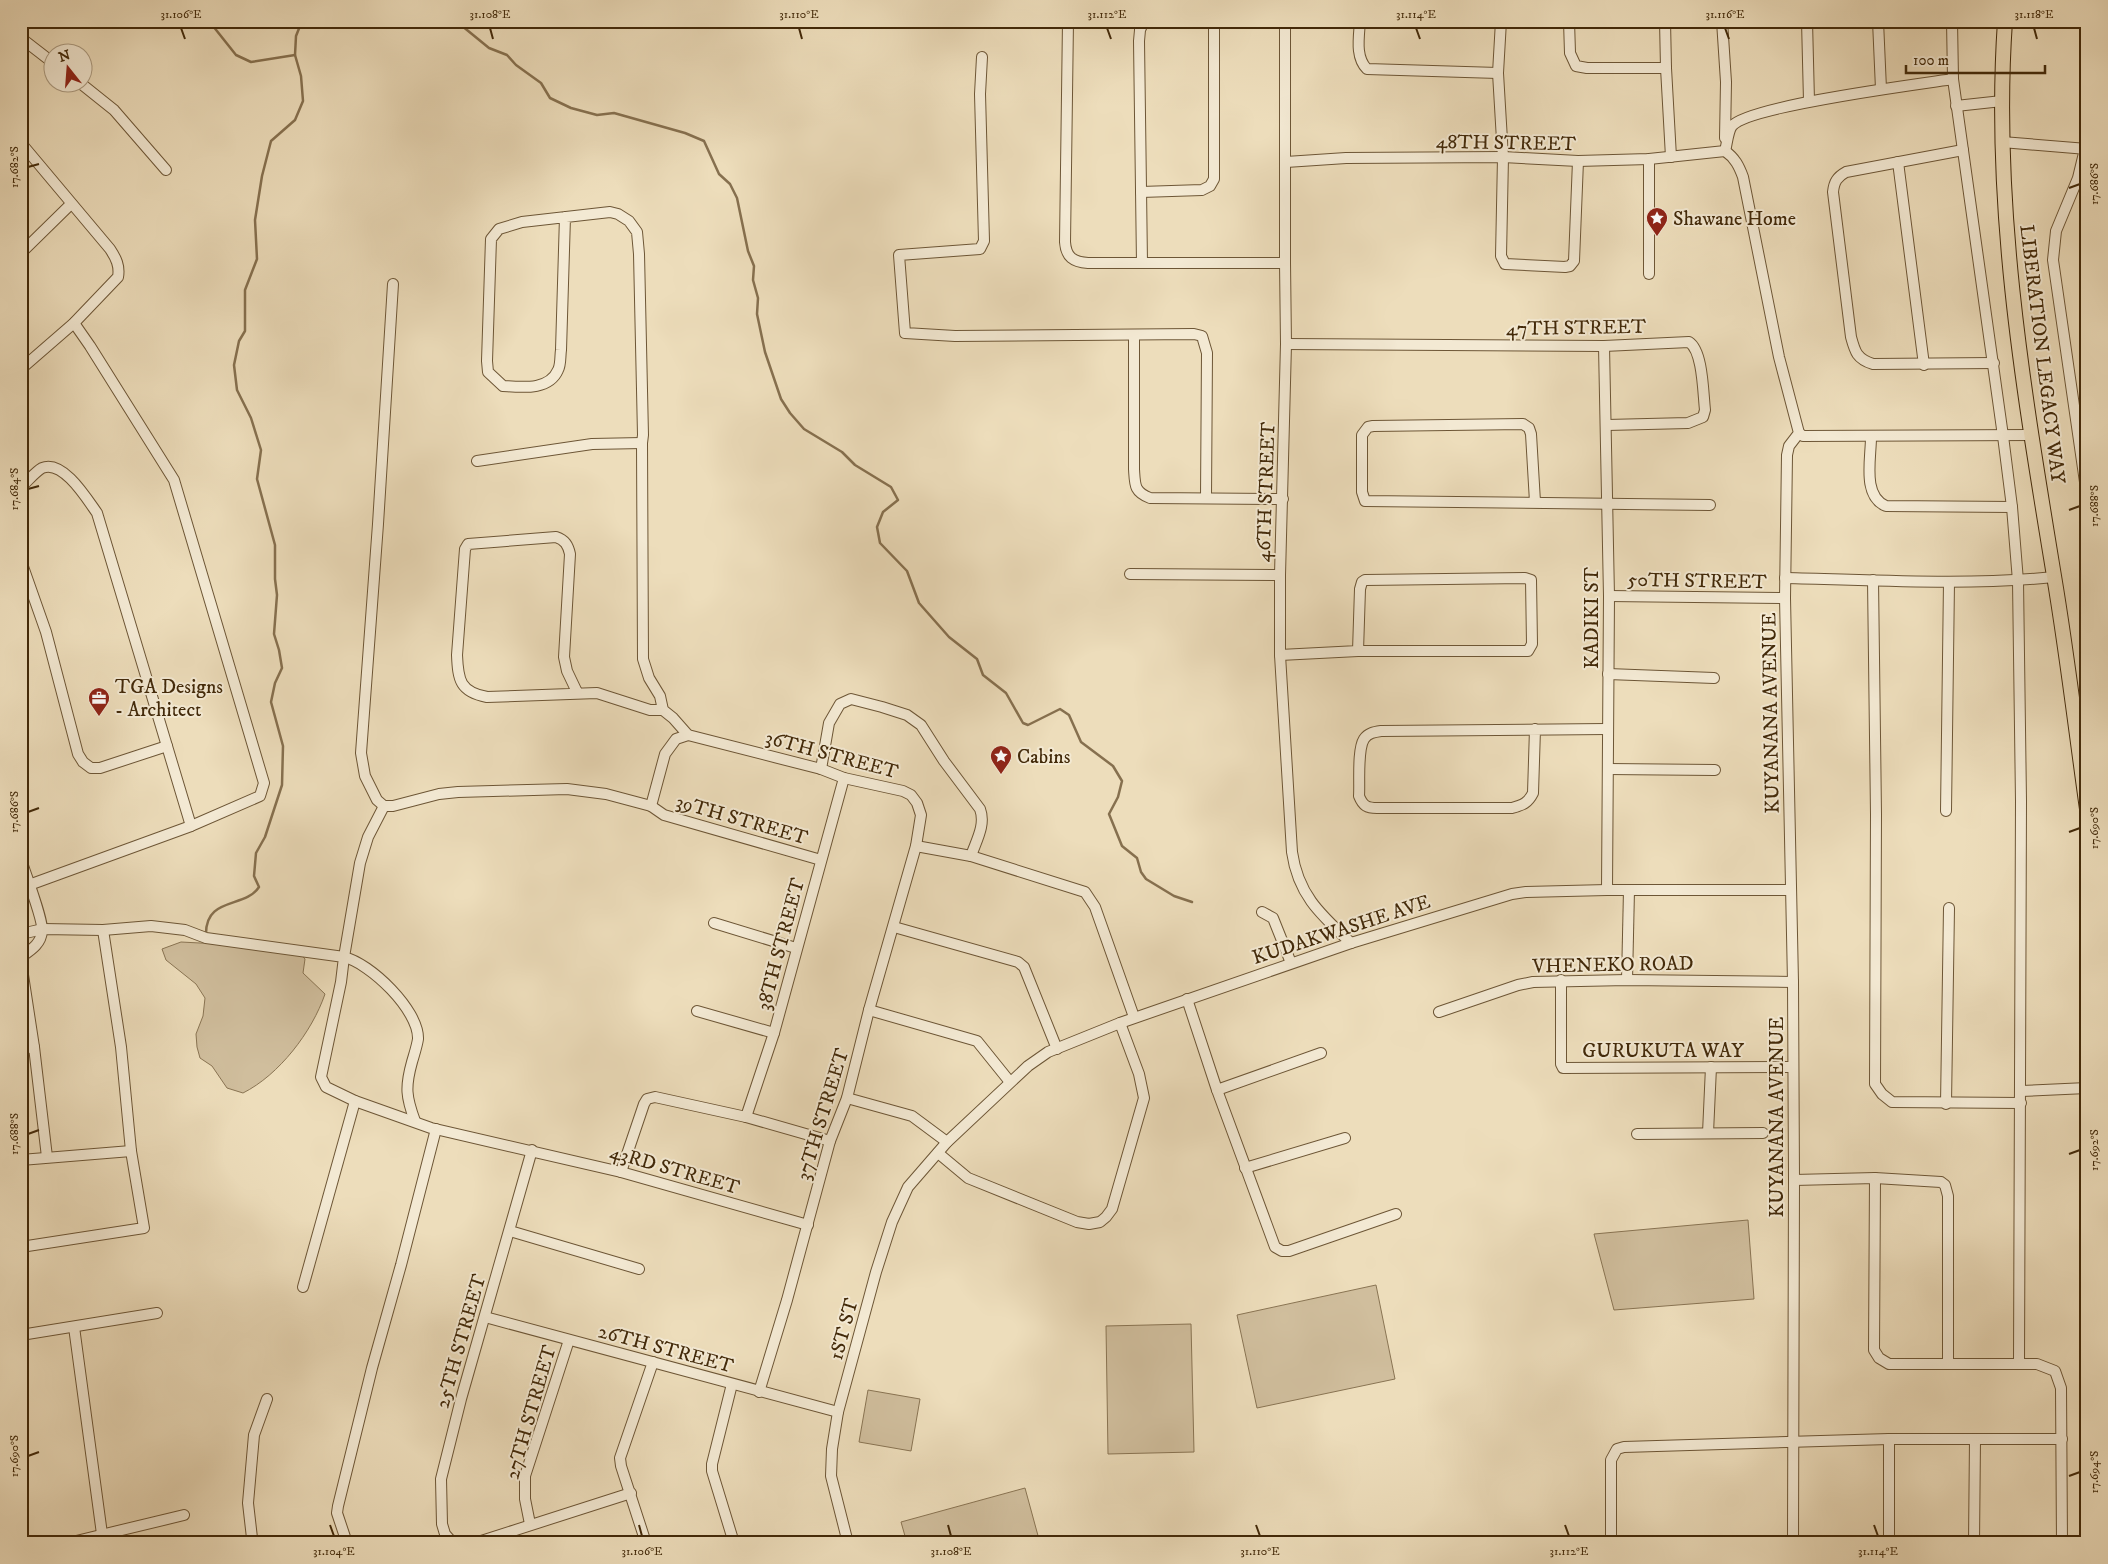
<svg xmlns="http://www.w3.org/2000/svg" width="2108" height="1564" font-family="'IM FELL DW Pica',serif">
<style>
.green{fill:#d0be9d;stroke:#897453}
.lines{fill:none;stroke-linecap:round;stroke-linejoin:round}
.stream{stroke:#86704f;stroke-width:2.5}
.minor-casing{stroke:#6d5636;stroke-width:12}
.major-casing{stroke:#422909;stroke-width:16}
.minor{stroke:#f3e9d3;stroke-width:10}
.major{stroke:#edddbb;stroke-width:14}
.ticks{fill:none;stroke:#422909;stroke-width:2}
.labels{text-anchor:middle;stroke-width:4;stroke-linejoin:round;paint-order:stroke}
.street-label{font-size:20px;fill:#422909;stroke:#f3e9d3}
.poi-label{font-size:20px;fill:#422909;stroke:#f3e9d3;text-anchor:start}
.neatline{fill:none;stroke:#422909;stroke-width:2}
.ticks-label{font-size:12px;text-anchor:middle;fill:#422909}
</style>
<rect width="100%" height="100%" fill="#edddbb"/>
<filter id="stains"><feTurbulence type="fractalNoise" baseFrequency=".004" numOctaves="4"/><feColorMatrix values="0 0 0 0 .2 0 0 0 0 .09 0 0 0 0 .02 0 0 0 .5 -.17"/></filter>
<radialGradient id="worn" r=".72"><stop offset=".6" stop-color="#630" stop-opacity="0"/><stop offset="1" stop-color="#630" stop-opacity=".3"/></radialGradient>
<g class="green">
<path d="M181,942L257,946L298,951L305,959L303,973L325,994C312,1032 279,1075 243,1093L227,1088L212,1066L200,1058L197,1047L196,1034L203,1016L205,998L196,984L166,960L162,949Z"/>
<polygon points="1748,1220 1754,1299 1614,1310 1594,1234"/>
<polygon points="1376,1285 1395,1379 1257,1408 1237,1315"/>
<polygon points="1191,1324 1194,1452 1108,1454 1106,1326"/>
<polygon points="868,1390 920,1399 911,1451 859,1442"/>
<polygon points="1025,1488 1040,1543 907,1543 901,1522"/>
</g>
<g class="lines">
<g class="stream">
<polyline points="209,21 236,55 251,62 295,55"/>
<polyline points="456,21 489,48 507,55 516,65 541,83 550,98 571,108 597,115 614,113 685,133 704,141 719,174 730,184 737,198 748,251 754,266 753,280 758,298 757,314 765,352 781,399 790,413 804,429 842,452 855,465 891,487 898,500 883,512 877,527 880,543 907,571 919,603 949,637 977,659 983,675 1006,693 1023,723 1028,725 1060,709 1069,715 1081,742 1113,766 1122,781 1118,797 1109,814 1122,846 1137,858 1141,872 1146,879 1174,896 1192,902"/>
<path d="M206,935C205,896 245,909 259,887L254,876L256,853L265,837L282,785L283,746L271,702L275,683L282,668L279,650L274,634L277,595L275,579V545L257,479L261,450L251,418L237,390L234,365L239,341L245,331V290L257,259L255,220L262,176L271,141L295,120L303,101L301,76L295,55L296,36L302,21"/>
</g>
<g class="minor-casing">
<g id="minor">
<path d="M1068,21L1065,242C1066,257 1073,262 1088,263H1285"/>
<path d="M1285,21V263L1286,344L1280,575V655L1292,852C1298,895 1321,915 1351,943"/>
<path d="M1360,21C1359,37 1355,57 1367,69L1498,73"/>
<polyline points="1501,21 1498,73 1503,157 1501,256 1505,264 1565,267 1570,266 1574,261 1578,161"/>
<polyline points="1569,21 1570,53 1576,66 1587,68 1666,68"/>
<polyline points="1665,21 1666,68 1671,157"/>
<polyline points="1722,21 1726,82 1725,138"/>
<polyline points="1807,21 1809,101"/>
<polyline points="1878,21 1881,89"/>
<polyline points="1952,21 1953,79 2003,436 2012,507 2018,581 2021,801 2019,1364"/>
<polyline points="21,38 52,62"/>
<polyline points="982,57 980,94 984,241 980,249 899,255 905,333 955,336 1194,334 1202,336 1207,353 1206,497"/>
<polyline points="79,82 114,110 166,170"/>
<polyline points="1956,106 2002,101"/>
<polyline points="2002,142 2087,149"/>
<path d="M21,143L110,249C116,258 120,266 118,277L74,323L21,369"/>
<polyline points="2085,149 2078,178 2056,231 2053,260 2087,496"/>
<path d="M1963,150L1846,172C1837,177 1834,182 1833,192L1851,337C1855,352 1857,359 1873,364L1994,363"/>
<path d="M1725,151C1735,158 1739,166 1743,177L1779,357L1799,433L1789,446L1787,455L1785,598L1793,982L1794,1180L1793,1543"/>
<path d="M1725,151C1727,144 1728,131 1732,126C1748,106 1920,84 1953,79"/>
<polyline points="1286,162 1346,158 1503,157 1578,161 1649,159 1725,151"/>
<polyline points="1898,162 1924,365"/>
<polyline points="1141,192 1202,190 1210,186 1214,179 1214,21"/>
<path d="M565,217L561,350C560,356 561,365 558,370C549,391 521,387 503,386L488,372L487,361L491,239L499,229L522,222L610,212L618,214L629,221L637,232L639,254L643,435L642,443L643,659L649,678L660,696L663,710L673,718L688,735L821,769L844,778L903,791L911,795L917,803L921,815L916,846L869,1010L847,1098L830,1141L787,1300L759,1392"/>
<polyline points="21,253 71,204"/>
<polyline points="1142,263 1139,41 1140,30 1144,21"/>
<polyline points="1649,274 1649,159"/>
<polyline points="393,284 378,524 361,753 365,776 377,800 384,806 393,806 439,794 458,792 567,789 606,794 651,806"/>
<path d="M1134,335V469C1135,485 1134,492 1150,498L1283,499"/>
<path d="M1286,344L1604,346L1689,342C1703,351 1703,393 1705,410L1703,417L1688,423L1607,425"/>
<polyline points="1604,346 1609,596 1607,890"/>
<polyline points="1799,433 1803,436 2030,435"/>
<path d="M1871,437C1871,459 1862,496 1886,506L2012,507"/>
<polyline points="477,461 592,444 642,443"/>
<path d="M21,487C27,482 35,472 42,468C63,459 87,499 97,513L191,826"/>
<polyline points="1535,502 1531,434 1529,428 1523,424 1373,426 1368,427 1362,435 1362,492 1365,501 1710,505"/>
<polyline points="21,561 46,632 78,754 83,762 91,768 100,768 167,746"/>
<polyline points="1130,574 1280,575"/>
<path d="M1785,578C1875,580 1965,586 2054,577"/>
<polyline points="1873,580 1876,814 1875,1084 1882,1094 1892,1102 2021,1103"/>
<polyline points="1609,596 1785,598"/>
<polyline points="1280,655 1358,651 1528,651 1532,644 1531,580 1525,578 1365,580 1362,582 1360,589 1358,651"/>
<polyline points="1608,674 1714,678"/>
<path d="M577,692L567,671L564,657L570,554C568,545 565,540 556,537L468,544L465,549L457,655C458,680 460,692 487,697L597,693L650,710H663"/>
<path d="M1535,729L1533,793C1528,803 1523,805 1512,808H1377C1367,808 1363,806 1359,796C1360,783 1357,750 1364,739C1368,733 1374,732 1381,731L1607,729"/>
<polyline points="688,735 676,739 665,754 651,806 664,815 821,860"/>
<path d="M821,769L829,723L840,704L851,699L882,707L907,715L921,725L944,761L980,809C986,825 976,841 971,856"/>
<polyline points="1608,769 1715,770"/>
<path d="M384,806L368,837L360,863L344,957C370,963 419,1010 418,1039C417,1046 414,1055 412,1062C405,1087 406,1097 415,1121"/>
<polyline points="1946,811 1949,582"/>
<polyline points="916,846 971,856 1085,892 1095,907 1134,1017"/>
<path d="M21,860C25,872 44,922 42,931C41,944 31,950 21,957"/>
<polyline points="29,885 191,826 260,796 264,783 174,480 90,346 74,323"/>
<polyline points="1262,912 1273,918 1291,963"/>
<polyline points="714,923 796,948"/>
<polyline points="894,927 1018,962 1024,967 1057,1049"/>
<polyline points="21,934 43,929 103,930 151,926 185,930 206,938 344,957 341,982 321,1077 326,1087 355,1101 431,1128 621,1172 808,1225"/>
<polyline points="21,962 34,1047 47,1157"/>
<polyline points="1561,980 1561,1064 1563,1068 1793,1067"/>
<polyline points="1627,980 1629,890"/>
<polyline points="1187,999 1217,1090 1275,1247 1282,1251 1289,1251 1396,1214"/>
<polyline points="869,1010 977,1041 1010,1082"/>
<polyline points="697,1011 774,1033"/>
<polyline points="1439,1012 1518,985 1533,982 1627,980 1793,982"/>
<polyline points="21,1049 34,1047"/>
<polyline points="1217,1090 1321,1053"/>
<polyline points="2021,1091 2087,1088"/>
<polyline points="847,1098 912,1116 947,1142"/>
<polyline points="1946,1104 1949,908"/>
<polyline points="746,1117 774,1033 844,778"/>
<polyline points="1708,1133 1711,1067"/>
<polyline points="1637,1134 1763,1133"/>
<polyline points="938,1153 968,1178 1077,1222 1089,1224 1100,1222 1106,1217 1112,1209 1144,1098 1139,1074 1120,1023"/>
<polyline points="21,1160 131,1151"/>
<polyline points="1245,1168 1345,1138"/>
<polyline points="621,1172 644,1104 647,1099 655,1097 746,1117 830,1141"/>
<polyline points="1875,1178 1874,1350 1879,1358 1889,1364 2037,1364 2055,1371 2061,1388 2062,1543"/>
<polyline points="1794,1180 1875,1178 1941,1182 1945,1185 1948,1196 1948,1364"/>
<polyline points="510,1231 639,1269"/>
<polyline points="21,1247 144,1228 131,1151 121,1047 103,930"/>
<polyline points="303,1287 355,1101"/>
<polyline points="485,1317 838,1412"/>
<polyline points="74,1327 102,1534"/>
<polyline points="21,1335 157,1313"/>
<polyline points="732,1384 712,1464 712,1471 734,1543"/>
<polyline points="530,1524 525,1499 525,1476 569,1340"/>
<polyline points="68,1543 184,1515"/>
<polyline points="254,1543 252,1538 248,1503 254,1435 267,1399"/>
<polyline points="347,1543 337,1513 338,1506 372,1368 401,1265 436,1129"/>
<polyline points="453,1543 445,1534 442,1524 441,1479 461,1399 532,1150"/>
<polyline points="475,1543 631,1493"/>
<polyline points="646,1543 621,1466 620,1458 653,1362"/>
<polyline points="848,1543 831,1476 832,1449 838,1412 876,1272 892,1222 908,1187 947,1142 1028,1066 1048,1052 1120,1023 1351,943 1512,894 1526,892 1607,890 1791,890"/>
<polyline points="1611,1543 1611,1460 1617,1449 1624,1447 1889,1439 2062,1439"/>
<polyline points="1889,1543 1889,1439"/>
<polyline points="1974,1543 1975,1439"/>
</g>
</g>
<g class="major-casing">
<path id="major" d="M2005,21C1992,207 2024,393 2054,576C2067,653 2076,731 2087,809"/>
</g>
<use href="#minor" class="minor"/>
<use href="#major" class="major"/>
</g>
<path class="ticks" d="M181,28L185,39M490,28L493,39M799,28L802,39M1107,28L1111,39M1416,28L1420,39M1725,28L1729,39M2034,28L2037,39M28,167L39,164M2069,188L2080,184M28,489L39,486M2069,510L2080,506M28,812L39,808M2069,832L2080,828M28,1134L39,1130M2069,1154L2080,1150M28,1456L39,1452M2069,1476L2080,1472M330,1525L334,1536M639,1525L642,1536M948,1525L951,1536M1256,1525L1260,1536M1565,1525L1569,1536M1874,1525L1878,1536"/>
<defs>
<g id="sight-pin" transform="scale(1.125)"><path d="M0 17L-7.5 6A9.5 9.5 0 1 1 7.5 6Z" fill="#8f2418" stroke="#f3e9d3"/><path d="M0-6L1.8-2.2L6-1.7L2.9 1.2L3.7 5.4L0 3.3L-3.7 5.4L-2.9 1.2L-6-1.7L-1.8-2.2Z" fill="#fff"/></g>
<g id="office-pin" transform="scale(1.125)"><path d="M0 17L-7.5 6A9.5 9.5 0 1 1 7.5 6Z" fill="#8f2418" stroke="#f3e9d3"/><path d="M-6-3h4V-5.5h4V-3h4V5H-6ZM-1-4.5V-3h2v-1.5ZM-6 0V1H6V0Z" fill="#fff"/></g>
</defs>
<g fill-rule="evenodd">
<use href="#sight-pin" x="1657" y="218"/>
<use href="#office-pin" x="99" y="698"/>
<use href="#sight-pin" x="1001" y="756"/>
</g>
<g class="labels">
<g class="street-label">
<text transform="translate(1506 142) rotate(1)" y="7">48TH STREET</text>
<text transform="translate(1576 327) rotate(-1)" y="7">47TH STREET</text>
<text transform="translate(2043 354) rotate(83)" y="7">LIBERATION LEGACY WAY</text>
<text transform="translate(1265 492) rotate(-88)" y="7">46TH STREET</text>
<text transform="translate(1697 580) rotate(1)" y="7">50TH STREET</text>
<text transform="translate(1591 618) rotate(-90)" y="7">KADIKI ST</text>
<text transform="translate(1770 713) rotate(-91)" y="7">KUYANANA AVENUE</text>
<text transform="translate(832 754) rotate(15)" y="7">36TH STREET</text>
<text transform="translate(742 819) rotate(16)" y="7">39TH STREET</text>
<text transform="translate(1341 929) rotate(-18)" y="7">KUDAKWASHE AVE</text>
<text transform="translate(780 944) rotate(-75)" y="7">38TH STREET</text>
<text transform="translate(1613 964) rotate(-1)" y="7">VHENEKO ROAD</text>
<text x="1663" y="1057">GURUKUTA WAY</text>
<text transform="translate(822 1114) rotate(-73)" y="7">37TH STREET</text>
<text transform="translate(1776 1117) rotate(-90)" y="7">KUYANANA AVENUE</text>
<text transform="translate(675 1169) rotate(16)" y="7">43RD STREET</text>
<text transform="translate(843 1329) rotate(-75)" y="7">1ST ST</text>
<text transform="translate(460 1341) rotate(-74)" y="7">25TH STREET</text>
<text transform="translate(666 1348) rotate(15)" y="7">26TH STREET</text>
<text transform="translate(530 1412) rotate(-74)" y="7">27TH STREET</text>
</g>
<g class="poi-label">
<text x="1673" y="225">Shawane Home</text>
<text x="115" y="693">TGA Designs<tspan x="115" dy="23">- Architect</tspan></text>
<text x="1017" y="763">Cabins</text>
</g>
</g>
<rect width="2108" height="1564" fill="none" stroke="#edddbb" stroke-width="55"/>
<g transform="translate(68 68) rotate(343)"><circle r="24" fill="#f3e9d3" stroke="#ac9c82"/>
<path d="M0-4L9 19L0 12L-9 19Z" fill="#8f2418"/>
<text y="-8" font-size="14" font-weight="bold" text-anchor="middle" fill="#422909">N</text>
</g>
<path d="M1906 65v8h139v-8" fill="none" stroke="#422909" stroke-width="2.5"/>
<text x="1913" y="65" font-size="15" fill="#422909" stroke="#f3e9d3" stroke-width="4" paint-order="stroke">100 m</text>
<rect x="28" y="28" width="2052" height="1508" class="neatline"/>
<g class="ticks-label">
<text x="181" y="18">31.106°E</text>
<text x="490" y="18">31.108°E</text>
<text x="799" y="18">31.110°E</text>
<text x="1107" y="18">31.112°E</text>
<text x="1416" y="18">31.114°E</text>
<text x="1725" y="18">31.116°E</text>
<text x="2034" y="18">31.118°E</text>
<text transform="translate(14 167) rotate(-90)" y="4">17.682°S</text>
<text transform="translate(2094 184) rotate(-90)" y="4">17.686°S</text>
<text transform="translate(14 489) rotate(-90)" y="4">17.684°S</text>
<text transform="translate(2094 506) rotate(-90)" y="4">17.688°S</text>
<text transform="translate(14 812) rotate(-90)" y="4">17.686°S</text>
<text transform="translate(2094 828) rotate(-90)" y="4">17.690°S</text>
<text transform="translate(14 1134) rotate(-90)" y="4">17.688°S</text>
<text transform="translate(2094 1150) rotate(-90)" y="4">17.692°S</text>
<text transform="translate(14 1456) rotate(-90)" y="4">17.690°S</text>
<text transform="translate(2094 1472) rotate(-90)" y="4">17.694°S</text>
<text x="334" y="1555">31.104°E</text>
<text x="642" y="1555">31.106°E</text>
<text x="951" y="1555">31.108°E</text>
<text x="1260" y="1555">31.110°E</text>
<text x="1569" y="1555">31.112°E</text>
<text x="1878" y="1555">31.114°E</text>
</g>
<rect width="100%" height="100%" filter="url(#stains)"/>
<rect width="100%" height="100%" fill="url(#worn)"/>
</svg>
